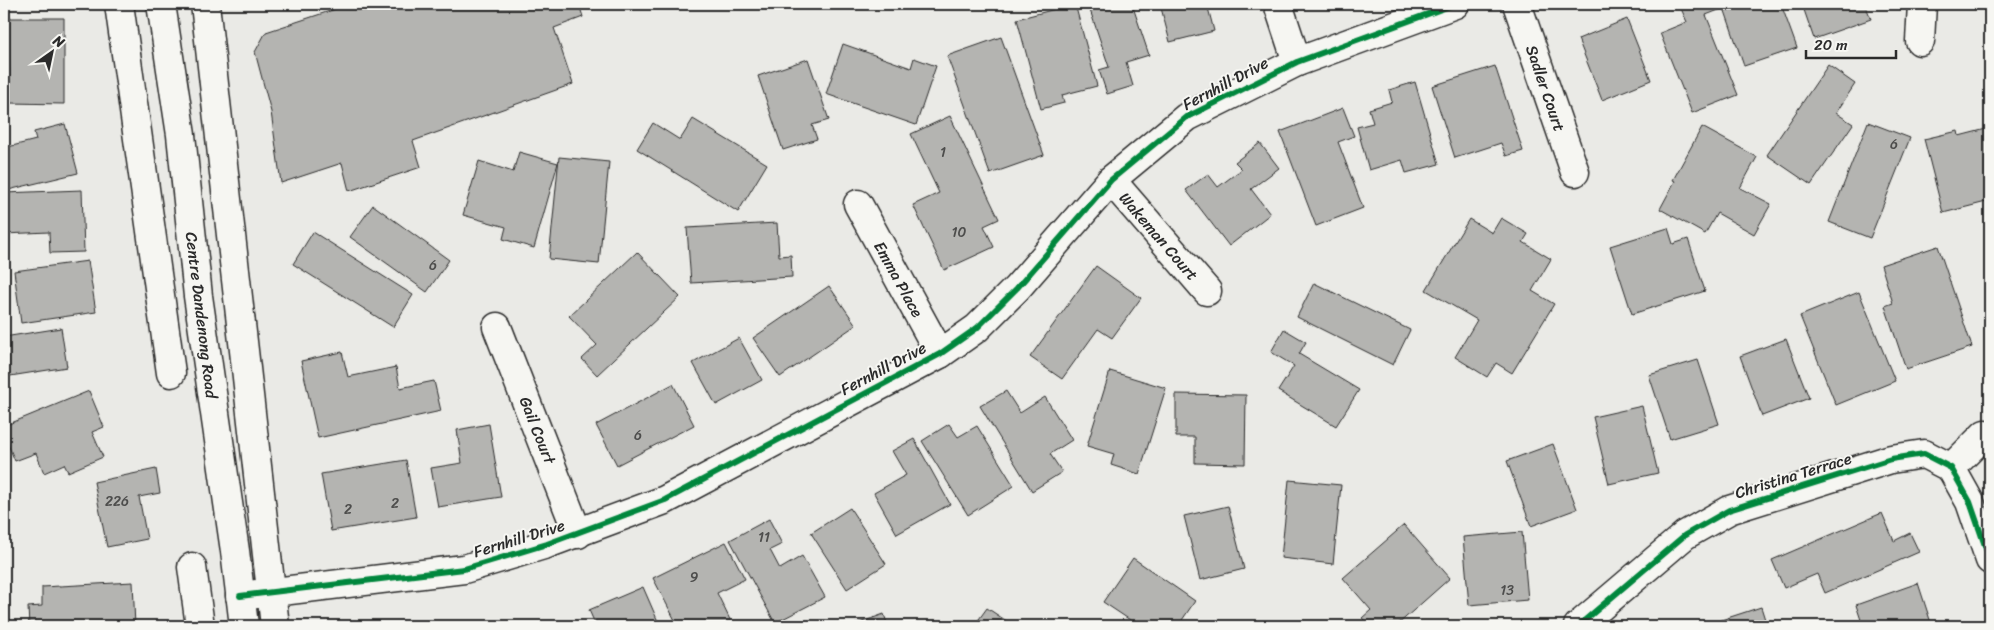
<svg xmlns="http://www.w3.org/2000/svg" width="1994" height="630" font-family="Sriracha,sans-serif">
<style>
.building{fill:#b4b4b1;stroke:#2b2b2b}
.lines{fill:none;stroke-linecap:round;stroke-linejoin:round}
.minor-casing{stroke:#2b2b2b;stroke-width:31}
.primary-casing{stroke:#2b2b2b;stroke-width:31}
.minor{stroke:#f6f6f2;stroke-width:28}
.primary{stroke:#f6f6f2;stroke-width:28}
.cycleway-casing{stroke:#f6f6f2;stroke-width:9}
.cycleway{stroke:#00873e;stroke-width:6}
.labels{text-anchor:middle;stroke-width:4;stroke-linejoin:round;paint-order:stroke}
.number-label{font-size:14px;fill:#4d4d4c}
.street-label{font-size:16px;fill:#2b2b2b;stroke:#f6f6f2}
</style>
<rect width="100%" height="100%" fill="#eaeae6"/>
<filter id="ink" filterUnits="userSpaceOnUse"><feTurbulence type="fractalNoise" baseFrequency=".02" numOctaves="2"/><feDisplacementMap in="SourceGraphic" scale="10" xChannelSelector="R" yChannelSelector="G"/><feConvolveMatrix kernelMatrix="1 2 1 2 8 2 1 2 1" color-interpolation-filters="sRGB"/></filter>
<g filter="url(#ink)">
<g class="building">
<polygon points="351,4 579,4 583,17 554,28 573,84 413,141 421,167 349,191 342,163 281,183 271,112 255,52 266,32"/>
<polygon points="1075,4 1097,86 1062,95 1064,103 1041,109 1017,19"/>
<polygon points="1088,4 1132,4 1149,55 1126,62 1133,86 1107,94 1099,70 1109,67"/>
<polygon points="1160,4 1207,4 1214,31 1170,42"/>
<polygon points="1679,4 1734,4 1706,15 1738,95 1692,113 1660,33 1687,22"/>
<polygon points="1736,4 1781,4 1797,48 1744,66 1724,8"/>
<polygon points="1802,4 1865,4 1871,19 1814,39"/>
<polygon points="9,18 64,18 64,104 10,103"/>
<polygon points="1627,19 1651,80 1602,100 1578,39"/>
<polygon points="1001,37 1044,155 990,174 947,56"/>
<polygon points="843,44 911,68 914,58 936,66 916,125 826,94"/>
<polygon points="808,59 829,120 812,125 817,139 783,150 758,76"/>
<polygon points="1828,65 1855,84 1836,113 1853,124 1811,185 1767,155"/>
<polygon points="1495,66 1523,151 1506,156 1501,143 1455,158 1432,86"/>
<polygon points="1415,82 1439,164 1406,173 1402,160 1369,170 1357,127 1373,123 1369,109 1392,102 1389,90"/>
<polygon points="1343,108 1354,136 1338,142 1363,208 1316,226 1280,132"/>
<polygon points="950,116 999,219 984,226 994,247 944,270 913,205 939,193 911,134"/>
<polygon points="693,119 767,164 738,212 637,149 653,123 680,140"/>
<polygon points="1868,122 1910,138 1870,238 1829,222"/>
<polygon points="65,124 78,173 4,191 4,148 36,140 34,132"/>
<polygon points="1702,127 1757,157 1740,188 1771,204 1754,234 1717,213 1705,234 1660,209 1675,181 1673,180"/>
<polygon points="1990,128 1990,201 1943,213 1924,139 1958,131 1959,136"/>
<polygon points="1260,143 1279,168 1251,189 1270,214 1229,246 1186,190 1208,174 1218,187 1242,169 1235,162"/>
<polygon points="519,152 558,163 534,248 503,239 506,227 463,215 479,161 513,172"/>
<polygon points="559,157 609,162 599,264 549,259"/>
<polygon points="82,190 84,252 50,253 49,232 4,234 4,193"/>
<polygon points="373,205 449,260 427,292 350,237"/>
<polygon points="1501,218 1528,234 1523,242 1551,259 1532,291 1554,304 1512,373 1496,363 1487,377 1455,357 1477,320 1426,290 1469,219 1492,233"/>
<polygon points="777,223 779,256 791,255 792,277 691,283 687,228"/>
<polygon points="1668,228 1673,244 1688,239 1705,291 1632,314 1610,246"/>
<polygon points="313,232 413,295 393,327 293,264"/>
<polygon points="1938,246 1972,347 1906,369 1885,306 1893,303 1881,265"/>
<polygon points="637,252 680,297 597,375 582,359 597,345 569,316"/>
<polygon points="88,261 96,312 21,323 14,271"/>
<polygon points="1096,266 1141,298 1112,338 1098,329 1062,379 1030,357"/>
<polygon points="1314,283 1410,330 1393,365 1297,317"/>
<polygon points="829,286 856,325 780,377 753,338"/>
<polygon points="1859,292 1895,381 1836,405 1800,316"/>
<polygon points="61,328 67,367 4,377 4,337"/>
<polygon points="1284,329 1306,342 1299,354 1359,390 1336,426 1278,391 1294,366 1271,352"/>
<polygon points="739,338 762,380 716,405 693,363"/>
<polygon points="1786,339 1809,398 1762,416 1740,356"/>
<polygon points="342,352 348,377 396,367 400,388 434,381 441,411 318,438 301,361"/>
<polygon points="1698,360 1719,424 1670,439 1649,375"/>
<polygon points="1110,371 1166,388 1139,474 1111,465 1114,454 1087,446"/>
<polygon points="673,384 694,425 617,465 596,425"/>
<polygon points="89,391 104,427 92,432 103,457 68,472 64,464 44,473 36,453 15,461 4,435 4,426"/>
<polygon points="1006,391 1020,413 1045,397 1072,440 1050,454 1062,472 1032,491 980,406"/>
<polygon points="1176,394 1246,395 1245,464 1195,463 1195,437 1176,437"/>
<polygon points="1642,406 1658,473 1609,484 1593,417"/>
<polygon points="489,424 501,497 438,507 431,468 462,463 457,430"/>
<polygon points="949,424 958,437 977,426 1014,486 968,515 922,441"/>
<polygon points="914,439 950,504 897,534 874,493 906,475 892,451"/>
<polygon points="1553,444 1577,509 1531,526 1507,461"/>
<polygon points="406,460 416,517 331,531 321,474"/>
<polygon points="156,469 160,493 139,497 147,539 107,547 94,482"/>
<polygon points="1289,480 1341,485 1333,564 1281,558"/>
<polygon points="1228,506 1244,569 1200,580 1184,516"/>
<polygon points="850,508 886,564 847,589 811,533"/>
<polygon points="1882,513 1894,541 1910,533 1919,552 1825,593 1817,574 1784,588 1772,560"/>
<polygon points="769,519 782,544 770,550 780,569 802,556 825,597 775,623 730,540"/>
<polygon points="1404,525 1450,578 1396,626 1370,626 1362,618 1371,610 1343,578"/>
<polygon points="1522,532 1528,600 1469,605 1463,537"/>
<polygon points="726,542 745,579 717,593 733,626 678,626 653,578"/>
<polygon points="1133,558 1195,601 1178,626 1139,626 1103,602"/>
<polygon points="133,582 135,626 29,626 28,607 42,606 42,587"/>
<polygon points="1918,583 1932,626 1854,626 1862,623 1856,605"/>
<polygon points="643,587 660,626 596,626 589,610"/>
<polygon points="1761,607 1767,626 1716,626 1715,622"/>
<polygon points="987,608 1014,626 974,626"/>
<polygon points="884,614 888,626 851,626"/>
</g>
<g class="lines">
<g class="minor-casing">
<g id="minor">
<polyline points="119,4 171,373"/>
<polyline points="1278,4 1297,62"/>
<polyline points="1517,4 1575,172"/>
<polyline points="1920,41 1922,4"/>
<polyline points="1111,180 1207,291"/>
<polyline points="858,204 940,354"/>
<polyline points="497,327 578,534"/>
<polyline points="1951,468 1985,434"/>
<polyline points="192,567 200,626"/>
<polyline points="240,596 464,569 547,544 665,500 940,354 977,328 1017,288 1111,180 1187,117 1297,62 1455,4"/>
<polyline points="1578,626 1685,535 1729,510 1891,459 1924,454 1951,468 1970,502 1990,560"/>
</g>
</g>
<g class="primary-casing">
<g id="primary">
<polyline points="161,4 181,135 198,296 235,551 244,626"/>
<polyline points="205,4 275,626"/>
</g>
</g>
<use href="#minor" class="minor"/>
<use href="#primary" class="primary"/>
<g class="cycleway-casing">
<g id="cycleway">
<polyline points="240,596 464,569 547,544 665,500 940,354 977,328 1017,288 1111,180 1187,117 1297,62 1455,4"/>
<polyline points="1578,626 1685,535 1729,510 1891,459 1924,454 1951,468 1970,502 1990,560"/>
</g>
</g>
<use href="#cycleway" class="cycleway"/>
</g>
</g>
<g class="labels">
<g class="number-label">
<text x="1894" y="149">6</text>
<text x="943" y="157">1</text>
<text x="959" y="237">10</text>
<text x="433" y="270">6</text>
<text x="638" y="440">6</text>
<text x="117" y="506">226</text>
<text x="395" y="508">2</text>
<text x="348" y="514">2</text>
<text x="764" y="542">11</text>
<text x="694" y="582">9</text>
<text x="1507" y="595">13</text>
</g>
<g class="street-label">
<text transform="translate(1225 83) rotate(-28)" y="6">Fernhill Drive</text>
<text transform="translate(1546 88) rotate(71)" y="6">Sadler Court</text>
<text transform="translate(1159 236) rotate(49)" y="6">Wakeman Court</text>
<text transform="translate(899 279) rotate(61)" y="6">Emma Place</text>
<text transform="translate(202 315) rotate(83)" y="6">Centre Dandenong Road</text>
<text transform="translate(883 368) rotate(-28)" y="6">Fernhill Drive</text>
<text transform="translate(538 430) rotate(68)" y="6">Gail Court</text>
<text transform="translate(1793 475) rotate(-17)" y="6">Christina Terrace</text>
<text transform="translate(519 538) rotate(-17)" y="6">Fernhill Drive</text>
</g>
</g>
<rect width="1994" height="630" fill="none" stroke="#f6f6f2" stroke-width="20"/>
<rect x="10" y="10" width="1974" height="610" fill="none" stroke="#2b2b2b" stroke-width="2" filter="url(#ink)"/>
<g transform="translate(52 52) rotate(33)" stroke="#f6f6f2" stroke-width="4" paint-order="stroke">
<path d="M0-4L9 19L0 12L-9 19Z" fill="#2b2b2b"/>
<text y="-8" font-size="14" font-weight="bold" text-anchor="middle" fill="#2b2b2b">N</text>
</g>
<path d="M1806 50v8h90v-8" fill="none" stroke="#2b2b2b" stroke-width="2.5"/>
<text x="1814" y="50" font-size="15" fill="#2b2b2b" stroke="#f6f6f2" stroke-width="4" paint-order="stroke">20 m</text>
</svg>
